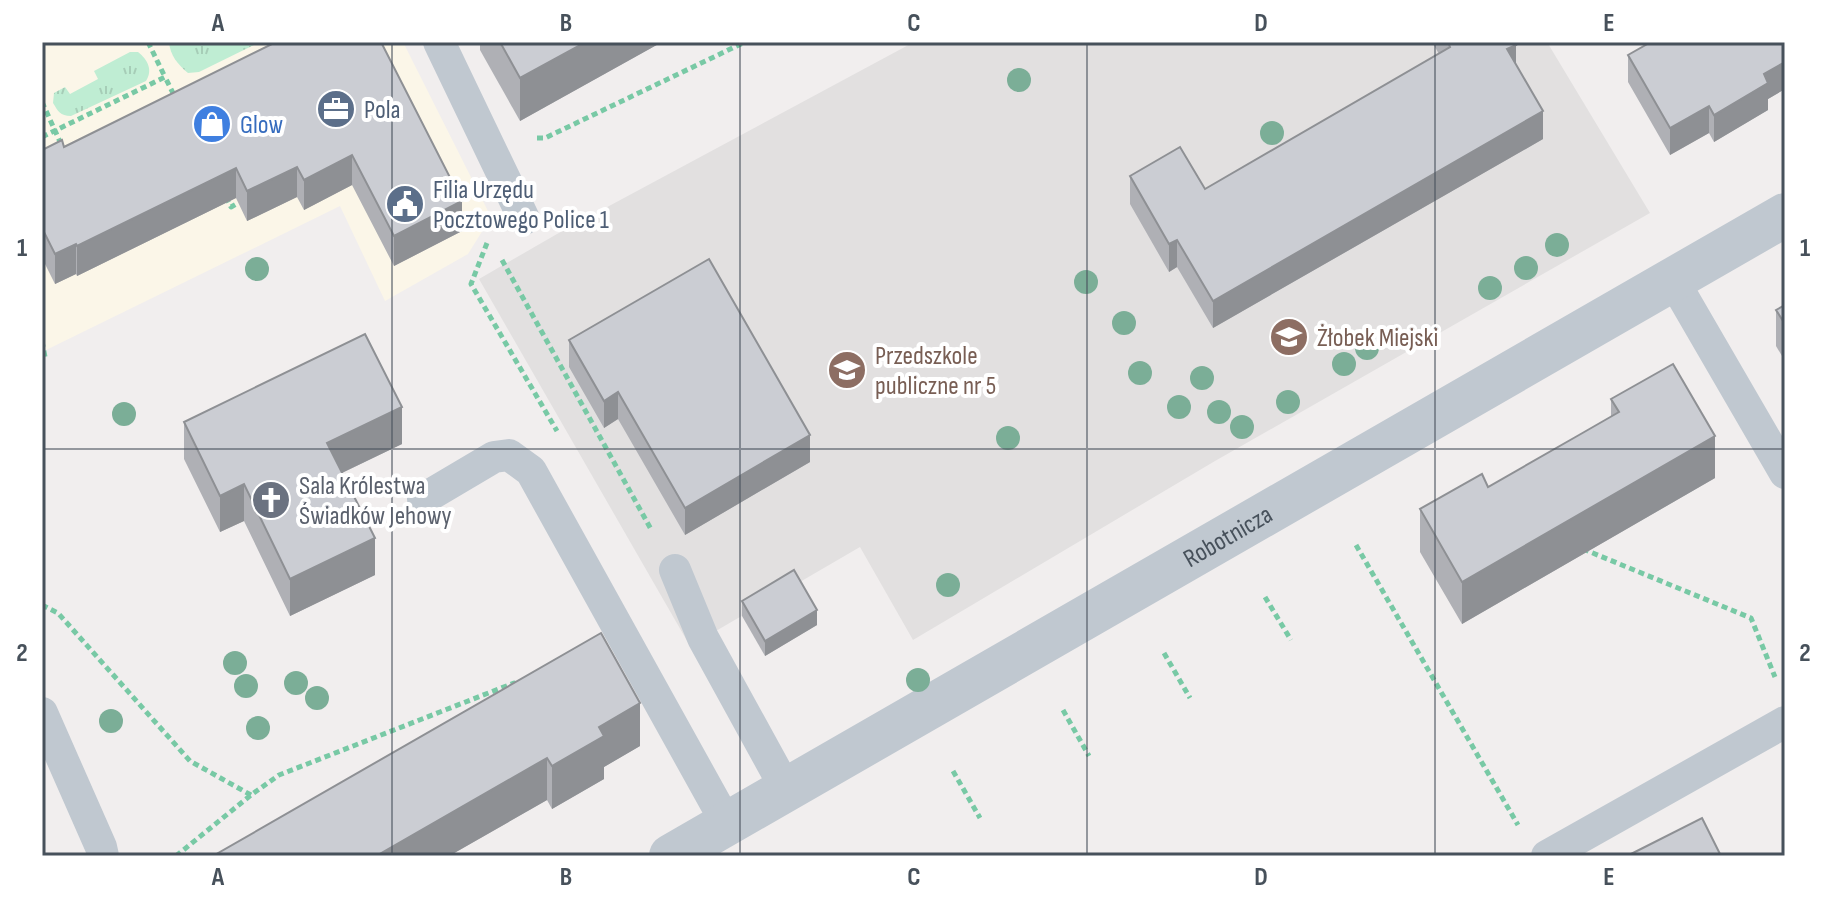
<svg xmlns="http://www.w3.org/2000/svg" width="1827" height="898" font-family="'Sofia Sans Condensed',sans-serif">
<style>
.commercial{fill:#fbf6e8}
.education{fill:#e2e0e0}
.grass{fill:url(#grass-tufts)}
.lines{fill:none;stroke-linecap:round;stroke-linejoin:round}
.path{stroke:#78c9a5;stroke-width:5;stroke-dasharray:6 4;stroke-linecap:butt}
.service{stroke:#c0c8d0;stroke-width:32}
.minor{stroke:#c0c8d0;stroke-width:44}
.tree{fill:#7bae97}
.wall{fill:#afb0b5}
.shaded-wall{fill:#8e9094}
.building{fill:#cbcdd3;stroke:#8e9094;stroke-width:2}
.grid{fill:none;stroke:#47515b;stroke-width:2;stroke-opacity:0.55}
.labels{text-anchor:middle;stroke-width:8;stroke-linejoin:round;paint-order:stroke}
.service-label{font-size:26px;fill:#4e5e75;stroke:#fff;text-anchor:start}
.shop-label{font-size:26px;fill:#366cbe;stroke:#fff;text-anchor:start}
.education-label{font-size:26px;fill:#785e54;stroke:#fff;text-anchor:start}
.worship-label{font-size:26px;fill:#5b616d;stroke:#fff;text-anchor:start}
.street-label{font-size:26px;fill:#47515b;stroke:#fff}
.neatline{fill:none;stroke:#47515b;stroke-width:3}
.grid-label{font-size:26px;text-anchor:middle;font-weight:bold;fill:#47515b}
</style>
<defs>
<pattern id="grass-tufts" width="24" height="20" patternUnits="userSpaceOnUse" patternTransform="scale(2)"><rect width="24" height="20" fill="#bfedd3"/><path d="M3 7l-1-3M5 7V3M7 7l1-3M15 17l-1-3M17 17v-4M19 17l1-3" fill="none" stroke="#a6cdb7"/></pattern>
</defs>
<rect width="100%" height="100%" fill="#f1eeee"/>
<polygon class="commercial" points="42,42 403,42 491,217 468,254 385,301 340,206 42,352"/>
<polygon class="education" points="914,42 1547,42 1650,213 1215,461 913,640 860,547 690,646 479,279 557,234"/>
<g class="grass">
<path d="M169,42H260L199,72L188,73C178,65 170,55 169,42Z"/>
<path d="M130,52H138C148,60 153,70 146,81L71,116C60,116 58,111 53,103L54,93L65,87L70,94L98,79L94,71Z"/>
</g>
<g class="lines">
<g class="path">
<polyline points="148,42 165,77"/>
<polyline points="42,102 62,146"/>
<polyline points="42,137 165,77 175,97"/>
<polyline points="537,138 545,138 745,42"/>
<polyline points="226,197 231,207 238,203"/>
<polyline points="487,243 471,284 557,431"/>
<polyline points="502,260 652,531"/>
<polyline points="42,341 45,357 42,361"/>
<polyline points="1356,545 1518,825"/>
<polyline points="1583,549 1751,618 1775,677"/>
<polyline points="1265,597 1291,640"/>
<polyline points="42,605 58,613 190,761 251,795"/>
<polyline points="1164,653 1190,698"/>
<polyline points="1063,710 1089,756"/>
<polyline points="953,771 980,818"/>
<polyline points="176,856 251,795 279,775 514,683 516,686"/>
</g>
<g class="service">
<polyline points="439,42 524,219"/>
<polyline points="1673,280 1785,473"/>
<polyline points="423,499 494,457 509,455 531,471 727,824"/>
<polyline points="675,570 703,638 786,789"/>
<polyline points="42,713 101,847 103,856"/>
<polyline points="1547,856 1785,722"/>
</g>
<path class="minor" id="s1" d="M671,856L1785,215"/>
</g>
<g class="tree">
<circle cx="1019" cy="80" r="12"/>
<circle cx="1272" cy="133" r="12"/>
<circle cx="1557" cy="245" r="12"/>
<circle cx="1526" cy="268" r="12"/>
<circle cx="257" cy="269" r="12"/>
<circle cx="1086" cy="282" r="12"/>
<circle cx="1490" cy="288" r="12"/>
<circle cx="1124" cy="323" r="12"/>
<circle cx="1367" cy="348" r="12"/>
<circle cx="1344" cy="364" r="12"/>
<circle cx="1140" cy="373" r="12"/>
<circle cx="1202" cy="378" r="12"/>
<circle cx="1288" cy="402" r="12"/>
<circle cx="1179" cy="407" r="12"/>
<circle cx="1219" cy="412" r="12"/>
<circle cx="124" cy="414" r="12"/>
<circle cx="1242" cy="427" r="12"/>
<circle cx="1008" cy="438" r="12"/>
<circle cx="948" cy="585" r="12"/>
<circle cx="235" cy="663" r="12"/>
<circle cx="918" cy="680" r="12"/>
<circle cx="296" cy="683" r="12"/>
<circle cx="246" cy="686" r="12"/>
<circle cx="317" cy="698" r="12"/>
<circle cx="111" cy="721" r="12"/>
<circle cx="258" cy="728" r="12"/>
</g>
<g class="wall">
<polygon points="276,42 462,231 394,266 352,185 304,210 297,197 247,221 236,198 77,276 76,274 55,284 44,262 42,263 42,150 64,147"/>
<polygon points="480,42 662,42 520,121 480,50"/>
<polygon points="1432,42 1514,42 1516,64 1543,139 1213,328 1177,267 1169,272 1130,204 1130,176 1205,189 1439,54"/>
<polygon points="1785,42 1785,89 1768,99 1768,110 1714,142 1709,133 1670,155 1628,82 1628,55"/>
<polygon points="1785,305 1785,361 1776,346 1776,310"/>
<polygon points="569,340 810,462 685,535 618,419 604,428 569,367"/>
<polygon points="1611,399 1715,478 1462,624 1420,552 1420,509 1488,487 1611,417"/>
<polygon points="184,422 402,444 342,473 375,575 290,616 244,521 220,532 184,459"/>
<polygon points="742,601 817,625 765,656 742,616"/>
<polygon points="601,633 640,746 604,767 604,779 552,809 547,800 449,856 213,856"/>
</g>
<g class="shaded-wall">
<polygon points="586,42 662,42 520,121 520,78"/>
<polygon points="1516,45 1516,72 1507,49"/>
<polygon points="1785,62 1785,89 1768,99 1768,110 1714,142 1714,115 1764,74"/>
<polygon points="1709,106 1709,133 1670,155 1670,128"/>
<polygon points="1543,111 1543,139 1213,328 1213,301"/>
<polygon points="352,155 352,185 304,210 304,180"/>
<polygon points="297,167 297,197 247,221 247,191"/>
<polygon points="236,168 236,198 77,276 77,246"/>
<polygon points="462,201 462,231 394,266 394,236"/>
<polygon points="44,232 44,262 42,263 42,233"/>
<polygon points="1177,240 1177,267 1169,272 1169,244"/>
<polygon points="76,244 76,274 55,284 55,254"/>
<polygon points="618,392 618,419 604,428 604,401"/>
<polygon points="402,407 402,444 327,480 327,443"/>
<polygon points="810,435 810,462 685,535 685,508"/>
<polygon points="1715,436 1715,478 1462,624 1462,582"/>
<polygon points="244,484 244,521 220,532 220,496"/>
<polygon points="375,538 375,575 290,616 290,579"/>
<polygon points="817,610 817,625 765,656 765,641"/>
<polygon points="640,703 640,746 604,767 604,779 552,809 552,766 599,727"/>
<polygon points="547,758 547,800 449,856 376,856"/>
</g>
<g class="building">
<polygon points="276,42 381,42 462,201 394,236 352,155 304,180 297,167 247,191 236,168 77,246 76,244 55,254 44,232 42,233 42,150 62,140 64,147"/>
<polygon points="500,42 586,42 520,78"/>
<polygon points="1448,42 1514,42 1516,45 1507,49 1543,111 1213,301 1177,240 1169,244 1130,176 1180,147 1205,189 1450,47"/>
<polygon points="1651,42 1785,42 1785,62 1764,74 1768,83 1714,115 1709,106 1670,128 1628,55"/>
<polygon points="709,259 810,435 685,508 618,392 604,401 569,340"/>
<polygon points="1785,305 1785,324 1776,310"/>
<polygon points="365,334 402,407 327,443 375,538 290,579 244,484 220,496 184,422"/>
<polygon points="1673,364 1715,436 1462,582 1420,509 1482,474 1488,487 1579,435 1619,412 1611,399"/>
<polygon points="794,570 817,610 765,641 742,601"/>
<polygon points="601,633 640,703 599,727 604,736 552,766 547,758 376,856 213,856"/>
<polygon points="1702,818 1721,856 1629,855"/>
</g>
<path class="grid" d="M392,42V856M740,42V856M1087,42V856M1435,42V856M42,449H1785"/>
<defs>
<g id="office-disc" transform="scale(2)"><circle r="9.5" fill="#5c6f8a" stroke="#fff"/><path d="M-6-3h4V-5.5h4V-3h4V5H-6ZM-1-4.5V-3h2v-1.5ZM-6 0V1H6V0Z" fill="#fff"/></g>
<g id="shop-disc" transform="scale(2)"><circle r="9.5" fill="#3f7fe0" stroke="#fff"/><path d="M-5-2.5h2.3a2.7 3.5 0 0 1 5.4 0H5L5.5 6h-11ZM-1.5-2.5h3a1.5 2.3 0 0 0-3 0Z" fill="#fff"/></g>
<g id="civic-disc" transform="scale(2)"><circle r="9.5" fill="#5c6f8a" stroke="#fff"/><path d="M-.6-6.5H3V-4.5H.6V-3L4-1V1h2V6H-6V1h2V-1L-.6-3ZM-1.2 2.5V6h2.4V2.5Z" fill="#fff"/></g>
<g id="school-disc" transform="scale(2)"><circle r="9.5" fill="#8d6e63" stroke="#fff"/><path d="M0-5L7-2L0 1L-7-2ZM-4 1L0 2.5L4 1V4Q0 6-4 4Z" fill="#fff"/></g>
<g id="church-disc" transform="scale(2)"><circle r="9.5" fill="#6b7280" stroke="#fff"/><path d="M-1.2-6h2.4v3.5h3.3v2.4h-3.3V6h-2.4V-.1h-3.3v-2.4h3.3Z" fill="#fff"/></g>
</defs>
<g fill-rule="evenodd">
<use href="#office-disc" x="336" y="109"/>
<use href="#shop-disc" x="212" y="124"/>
<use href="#civic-disc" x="405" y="204"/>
<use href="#school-disc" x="1289" y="337"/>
<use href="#school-disc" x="847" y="370"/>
<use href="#church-disc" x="271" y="500"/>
</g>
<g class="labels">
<g class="service-label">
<text x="364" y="118">Pola</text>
<text x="433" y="198">Filia Urzędu<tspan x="433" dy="30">Pocztowego Police 1</tspan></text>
</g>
<g class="shop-label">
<text x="240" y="133">Glow</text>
</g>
<g class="education-label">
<text x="1317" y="346">Żłobek Miejski</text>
<text x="875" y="364">Przedszkole<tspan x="875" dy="30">publiczne nr 5</tspan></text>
</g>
<g class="worship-label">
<text x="299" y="494">Sala Królestwa<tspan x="299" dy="30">Świadków Jehowy</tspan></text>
</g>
<g class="street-label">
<text dy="9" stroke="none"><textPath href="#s1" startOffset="642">Robotnicza</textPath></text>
</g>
</g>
<rect width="1827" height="898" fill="none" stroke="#ffffff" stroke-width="88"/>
<rect x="44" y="44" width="1739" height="810" class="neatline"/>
<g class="grid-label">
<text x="218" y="31">A</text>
<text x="566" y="31">B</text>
<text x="914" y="31">C</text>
<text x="1261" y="31">D</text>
<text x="1609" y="31">E</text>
<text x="22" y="256">1</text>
<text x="1805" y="256">1</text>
<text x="22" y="661">2</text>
<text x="1805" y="661">2</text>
<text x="218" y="885">A</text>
<text x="566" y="885">B</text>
<text x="914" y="885">C</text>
<text x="1261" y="885">D</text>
<text x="1609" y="885">E</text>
</g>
</svg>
